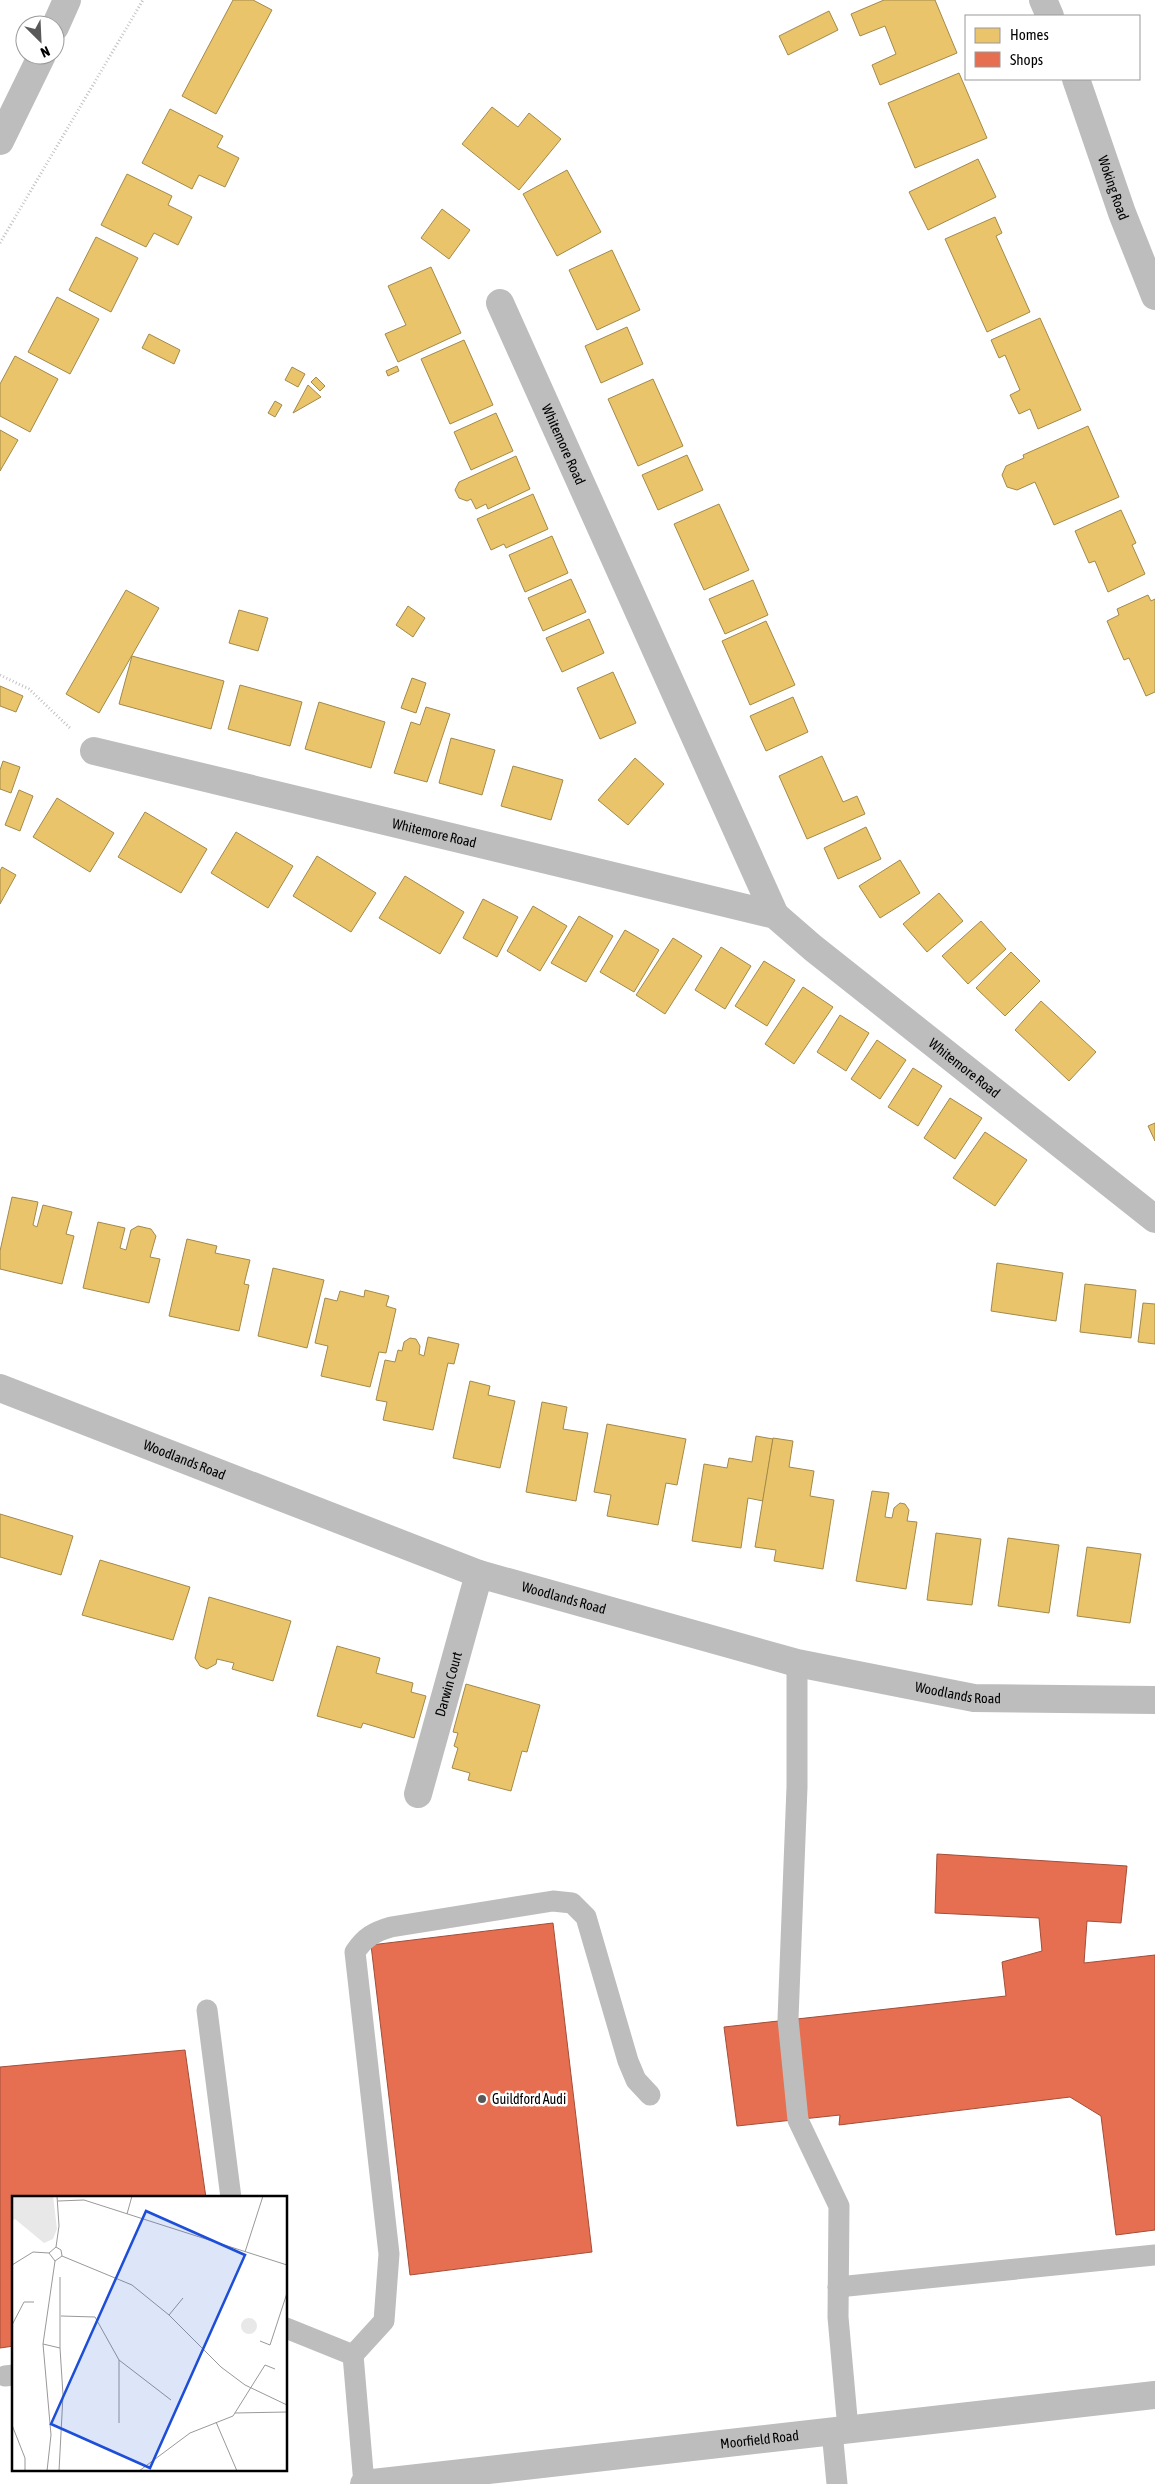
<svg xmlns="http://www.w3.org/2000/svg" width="1155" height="2484" font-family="'Asap Condensed',sans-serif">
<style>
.homes{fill:#e9c46a;stroke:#a3894a}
.shops{fill:#e76f51;stroke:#a24e39}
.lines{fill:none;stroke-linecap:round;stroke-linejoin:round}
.path{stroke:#c2c2c2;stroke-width:3;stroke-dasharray:1 2.5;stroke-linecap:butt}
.service{stroke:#bdbdbd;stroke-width:21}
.minor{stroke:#bdbdbd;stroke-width:28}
.poi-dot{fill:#595959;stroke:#fff;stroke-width:2}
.labels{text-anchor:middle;stroke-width:5;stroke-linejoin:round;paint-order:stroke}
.street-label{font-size:14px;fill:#000;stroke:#fff}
.poi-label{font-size:14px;fill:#000;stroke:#fff;text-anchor:start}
.inset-road{fill:none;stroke:#999;stroke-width:1}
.view{fill:#1d4ed8;fill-opacity:0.15;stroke:#1d4ed8;stroke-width:2.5}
.inset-edge{fill:none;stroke:#000;stroke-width:2.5}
</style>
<rect width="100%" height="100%" fill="#fff"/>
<g class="homes">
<polygon points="233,0 253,0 272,10 216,114 182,96"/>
<polygon points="884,0 935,0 957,53 880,85 872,65 896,54 885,26 860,36 851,14"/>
<polygon points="829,11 838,30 788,55 779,36"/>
<polygon points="959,73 987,138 915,168 888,103"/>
<polygon points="492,107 518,127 529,113 561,139 519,190 462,144"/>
<polygon points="170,109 223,136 217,147 239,158 225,187 199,175 192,189 142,163"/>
<polygon points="978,159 996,197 928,230 909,192"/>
<polygon points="567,170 601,232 557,256 523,194"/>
<polygon points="127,174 172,196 168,205 192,217 178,245 154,233 146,247 101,225"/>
<polygon points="442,209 470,230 449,259 421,238"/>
<polygon points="995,217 1002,233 996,236 1030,312 987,332 945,239"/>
<polygon points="96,237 138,258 111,312 69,290"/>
<polygon points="612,250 640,310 597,330 569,270"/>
<polygon points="431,267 461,333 398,362 385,334 406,325 388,286"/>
<polygon points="57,297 99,319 70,374 28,352"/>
<polygon points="1040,318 1081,410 1038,429 1030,409 1019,414 1010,395 1020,390 1005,355 999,358 991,340"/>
<polygon points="627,327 643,364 601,383 585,346"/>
<polygon points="149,334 180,350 174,364 142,348"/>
<polygon points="464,340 493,405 450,424 421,359"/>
<polygon points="15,356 58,379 30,432 0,416 0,384"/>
<polygon points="397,366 399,371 388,376 386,371"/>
<polygon points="292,367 305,374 298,387 285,380"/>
<polygon points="316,377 325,386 320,391 311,382"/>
<polygon points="653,379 683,446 638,466 608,399"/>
<polygon points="308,385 321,397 293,413"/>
<polygon points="275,401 282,405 275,417 268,413"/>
<polygon points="496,413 513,451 471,470 454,432"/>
<polygon points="1088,426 1119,497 1054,525 1035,482 1017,490 1007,487 1002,475 1006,466 1024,458 1023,455"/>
<polygon points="0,430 18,440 0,471"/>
<polygon points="687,455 703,490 658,510 642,475"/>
<polygon points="516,456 530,489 488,509 486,504 476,509 471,499 467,501 459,498 455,490 459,482"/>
<polygon points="533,494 548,529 506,548 504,544 491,550 477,519"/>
<polygon points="719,504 749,570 704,590 674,524"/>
<polygon points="1121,510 1136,543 1132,545 1145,574 1108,592 1095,561 1089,563 1075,531"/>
<polygon points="552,536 568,573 525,592 509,555"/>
<polygon points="571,579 586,612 543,631 528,598"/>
<polygon points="753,580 768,615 725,634 709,599"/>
<polygon points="126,590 159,608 99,713 66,694"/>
<polygon points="1148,595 1151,601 1155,599 1155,692 1146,696 1129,658 1124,660 1107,621 1119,615 1117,609"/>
<polygon points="408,606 425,618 413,637 396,625"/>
<polygon points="239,610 268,618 258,651 229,643"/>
<polygon points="589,619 604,653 562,672 546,638"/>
<polygon points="766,621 795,685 750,705 722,641"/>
<polygon points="132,656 224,681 211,729 119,704"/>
<polygon points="613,672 636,723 600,739 577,688"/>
<polygon points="412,678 426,683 416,713 401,708"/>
<polygon points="240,685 302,702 290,746 228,729"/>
<polygon points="0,686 23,696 16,712 0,706"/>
<polygon points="793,697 808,732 766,751 750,716"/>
<polygon points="319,702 385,722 371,768 305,749"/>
<polygon points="426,707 450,714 427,782 394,773 411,722 420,725"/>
<polygon points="451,738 495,750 482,795 439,783"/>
<polygon points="822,756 843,802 857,796 865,814 807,839 779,776"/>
<polygon points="635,758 664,784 628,825 598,800"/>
<polygon points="3,761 20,767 11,793 0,789 0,770"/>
<polygon points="513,766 563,780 551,820 501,806"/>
<polygon points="19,790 33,796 20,831 5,825"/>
<polygon points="57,798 114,833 90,872 33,837"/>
<polygon points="145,812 207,849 181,893 118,857"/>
<polygon points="866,827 881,859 838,879 824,848"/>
<polygon points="236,832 293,866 268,908 211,873"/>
<polygon points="317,856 376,893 351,932 293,896"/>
<polygon points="900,860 920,893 880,918 859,886"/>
<polygon points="2,867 16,875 0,904 0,871"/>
<polygon points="405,876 464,912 440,954 379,918"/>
<polygon points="939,893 963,921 927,952 903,924"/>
<polygon points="483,899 518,917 497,957 463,938"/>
<polygon points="533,906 567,926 540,971 507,951"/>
<polygon points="579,916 613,936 586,982 551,963"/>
<polygon points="981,921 1006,949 968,984 942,956"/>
<polygon points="625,930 659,950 634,992 600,972"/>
<polygon points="673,938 702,956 665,1014 636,995"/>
<polygon points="721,947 751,966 725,1009 695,990"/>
<polygon points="1011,952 1040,981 1005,1016 976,988"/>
<polygon points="764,961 795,980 767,1026 735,1006"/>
<polygon points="803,987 833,1007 794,1064 765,1044"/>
<polygon points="1041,1001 1096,1052 1069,1081 1015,1030"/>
<polygon points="840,1015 869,1033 846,1071 817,1052"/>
<polygon points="877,1040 906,1060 880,1099 851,1079"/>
<polygon points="913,1068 942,1086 918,1126 888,1107"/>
<polygon points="950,1098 982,1118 955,1159 924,1138"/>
<polygon points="1155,1123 1155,1141 1148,1126"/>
<polygon points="985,1132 1027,1160 995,1206 953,1178"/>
<polygon points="12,1197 38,1202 33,1225 37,1227 43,1205 72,1212 66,1234 74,1236 62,1284 0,1269 0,1251"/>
<polygon points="98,1222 125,1228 120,1248 126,1250 131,1230 138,1226 151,1229 156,1236 150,1257 160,1259 149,1303 83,1288"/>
<polygon points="187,1239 217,1246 215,1253 250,1260 244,1284 249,1285 239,1331 169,1316"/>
<polygon points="997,1263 1063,1273 1056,1321 991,1311"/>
<polygon points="273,1268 324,1280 307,1348 258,1336"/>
<polygon points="1085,1284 1136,1290 1131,1338 1080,1332"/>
<polygon points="365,1290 389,1296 386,1306 396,1309 386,1353 379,1352 370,1387 321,1376 328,1346 315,1343 325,1298 337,1301 340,1291 364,1297"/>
<polygon points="1143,1303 1155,1304 1155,1344 1138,1342"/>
<polygon points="428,1337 459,1344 454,1364 448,1363 433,1430 383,1420 387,1402 376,1400 385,1360 395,1362 398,1350 402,1351 404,1342 410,1338 416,1339 420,1346 419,1354 424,1356"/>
<polygon points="470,1381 490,1386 488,1395 515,1401 500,1468 453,1458"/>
<polygon points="542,1402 567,1407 563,1429 588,1433 576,1501 526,1492"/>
<polygon points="607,1424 686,1439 677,1485 666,1483 658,1525 607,1516 611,1495 594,1492"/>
<polygon points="756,1436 773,1439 763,1501 748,1498 741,1548 692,1541 704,1464 727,1468 729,1458 752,1462"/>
<polygon points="773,1438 793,1441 789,1467 814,1471 810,1496 834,1500 823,1569 774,1561 776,1550 755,1547"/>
<polygon points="872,1491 889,1493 885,1517 892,1518 894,1508 900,1503 905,1504 909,1510 907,1521 917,1522 906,1589 856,1581"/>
<polygon points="0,1514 73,1536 61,1575 0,1557"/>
<polygon points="936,1533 981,1539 972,1605 927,1600"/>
<polygon points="1008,1538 1059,1545 1049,1613 998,1606"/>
<polygon points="1087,1547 1141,1554 1130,1623 1077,1616"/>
<polygon points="100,1560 190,1587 173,1640 82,1615"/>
<polygon points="209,1597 291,1621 273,1681 232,1669 234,1663 217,1659 216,1664 207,1669 200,1666 195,1658"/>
<polygon points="337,1646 380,1658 376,1673 413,1683 411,1692 426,1696 414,1738 363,1723 361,1728 317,1716"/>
<polygon points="466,1684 540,1705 527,1752 522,1751 511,1791 468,1780 470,1773 452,1768 458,1748 454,1746 458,1733 453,1732"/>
</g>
<g class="shops">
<polygon points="937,1854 1127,1866 1121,1923 1087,1921 1084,1963 1155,1955 1155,2230 1116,2235 1101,2116 1070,2097 839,2125 840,2115 737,2126 724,2027 1006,1996 1002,1962 1042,1951 1039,1918 935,1913"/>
<polygon points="553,1923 592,2252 410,2275 371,1945"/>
<polygon points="185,2050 206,2198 14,2198 14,2346 0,2348 0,2067"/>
</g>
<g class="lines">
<g class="path">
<polyline points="0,243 143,0"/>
<polyline points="0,675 29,689 70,728"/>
</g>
<g class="service">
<polyline points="797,1663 797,1787 788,2019 798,2120 839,2206 838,2317 848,2429"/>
<polyline points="207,2010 231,2198"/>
<polyline points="838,2287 1155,2255"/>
<polyline points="286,2328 353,2355 364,2484"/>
<path d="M353,2355L384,2321L389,2254L355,1952C365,1937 374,1932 391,1927L553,1901L572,1903L586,1917L628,2061L636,2080L650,2095"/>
<polyline points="5,2376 14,2375"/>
<polyline points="832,2431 837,2484"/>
</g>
<g class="minor">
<polyline points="1043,0 1050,16"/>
<polyline points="55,27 67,0"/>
<path id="s1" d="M1076,79L1122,213L1155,296"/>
<polyline points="0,141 42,55"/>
<path id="s2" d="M500,303L775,915"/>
<path id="s3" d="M94,751L775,915L813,948L1155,1219"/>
<path id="s4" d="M0,1388L479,1574L797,1663L974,1698L1155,1700"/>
<path id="s5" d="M418,1794L479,1574"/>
<path id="s6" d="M364,2484L1155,2395"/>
</g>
</g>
<circle class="poi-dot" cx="482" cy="2099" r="5"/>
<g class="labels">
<g class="street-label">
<text dy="5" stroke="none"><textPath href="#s1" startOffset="115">Woking Road</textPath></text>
<text dy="5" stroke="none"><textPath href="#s2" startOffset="155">Whitemore Road</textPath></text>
<text dy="5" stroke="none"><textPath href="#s3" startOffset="350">Whitemore Road</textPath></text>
<text dy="5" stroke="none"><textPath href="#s3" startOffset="944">Whitemore Road</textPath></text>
<text dy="5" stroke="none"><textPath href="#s4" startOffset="198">Woodlands Road</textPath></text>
<text dy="5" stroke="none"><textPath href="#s4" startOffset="602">Woodlands Road</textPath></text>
<text dy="5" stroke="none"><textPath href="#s5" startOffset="114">Darwin Court</textPath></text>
<text dy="5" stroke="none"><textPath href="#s4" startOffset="1008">Woodlands Road</textPath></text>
<text dy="5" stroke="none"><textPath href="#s6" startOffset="398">Moorfield Road</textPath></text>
</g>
<g class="poi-label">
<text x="492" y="2104">Guildford Audi</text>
</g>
</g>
<g transform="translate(12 2196)">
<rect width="275" height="275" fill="#fff"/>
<path d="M0,0H41L45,33L41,43L32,47L3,23L0,25ZM229 130a8 8 0 1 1 16 0a8 8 0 1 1-16 0Z" fill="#e8e8e8"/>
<path class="inset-road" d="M46,5L72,4L275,69M115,18L120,0M44,51L47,30L45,0M233,56L251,0M50,60L120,89L157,119L209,171L233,189L275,209M43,65L50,60L49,54L44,51M43,65L37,57L44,51M0,69L21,56L37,57M48,81V152M157,119L171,102M49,120L83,121L107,164L159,204M0,129L12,106H22M248,145L258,149L275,97M31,148L48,152L51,199L47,275M107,164V227M223,217L275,216M204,226L225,275M0,229L13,262V275M35,275L39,239L31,148L43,65M127,275L178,237L221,220L253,169L263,173"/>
<path class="view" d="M134,15L233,59L138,272L39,228Z"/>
<rect width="275" height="275" class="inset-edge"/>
</g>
<rect x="965" y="15" width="175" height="65" fill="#ffffff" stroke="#999999"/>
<rect x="975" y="28" width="25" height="15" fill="#e9c46a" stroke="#999999"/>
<text x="1010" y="40" font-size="15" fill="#000000">Homes</text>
<rect x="975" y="52" width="25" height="15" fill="#e76f51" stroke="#999999"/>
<text x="1010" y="65" font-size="15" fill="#000000">Shops</text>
<g transform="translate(40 40) rotate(156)"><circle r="24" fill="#ffffff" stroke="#999999"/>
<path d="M0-4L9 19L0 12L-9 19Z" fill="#595959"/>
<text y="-8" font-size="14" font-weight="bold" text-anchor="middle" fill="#000000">N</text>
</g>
</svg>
